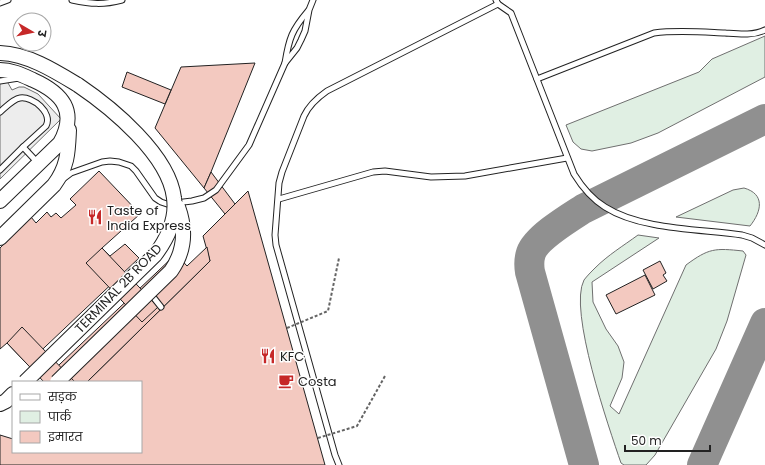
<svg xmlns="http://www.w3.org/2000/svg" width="765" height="465" font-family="Poppins,'Noto Sans Devanagari',sans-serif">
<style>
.green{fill:#e0efe3;stroke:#6f6f6f}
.parking{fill:#ededed;stroke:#6f6f6f}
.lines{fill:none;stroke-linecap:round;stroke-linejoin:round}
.taxiway{stroke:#909090;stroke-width:30}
.building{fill:#f3c9c0;stroke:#222}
.lane-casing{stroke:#222;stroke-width:7}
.secondary-casing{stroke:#222;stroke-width:16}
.lane{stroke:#fff;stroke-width:5}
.secondary{stroke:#fff;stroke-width:14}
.secondary-bridge-casing{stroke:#222;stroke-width:16;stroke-linecap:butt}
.path-bridge{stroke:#646464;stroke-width:2;stroke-dasharray:3 2;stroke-linecap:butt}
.secondary-bridge{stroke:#fff;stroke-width:14}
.labels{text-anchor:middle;stroke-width:3;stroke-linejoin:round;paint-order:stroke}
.poi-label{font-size:13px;fill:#222;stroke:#fff;text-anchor:start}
.street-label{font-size:13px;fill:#222;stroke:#fff}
</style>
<rect width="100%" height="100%" fill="#fff"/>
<g class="green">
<polygon points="765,36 765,77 658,133 631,143 592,151 581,149 573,142 566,125 699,72 712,59"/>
<path d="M744,188C765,194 762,211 750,226L676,217L733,190Z"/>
<path d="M638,235L659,238L592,282L593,302L606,329L618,346L624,362L622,378L610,406L619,414L686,265C709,248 715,248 743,251L746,255L727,321L716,349L655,455L646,465H624L621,463C609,428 568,310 584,280C587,276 591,272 595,268C608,255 623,246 638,235Z"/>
</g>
<polygon class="parking" points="0,76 4,76 12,90 19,87 24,87 38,94 61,119 0,179"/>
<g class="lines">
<g class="taxiway">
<path d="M584,465L530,272C529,266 529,259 531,253C536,238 569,218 583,209L765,119"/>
<polyline points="702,465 765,323"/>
</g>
</g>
<g class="building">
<polygon points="255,63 211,172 204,188 155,128 181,67"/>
<polygon points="127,72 171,90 165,104 122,87"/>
<polygon points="99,171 140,214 102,248 110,256 125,244 139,258 27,364 7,343 0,349 0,248 31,217 36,223 47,212 51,217 56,213 61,218 76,205 70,199"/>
<polygon points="211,172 235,204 225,214 204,188"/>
<polygon points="248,191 325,465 0,465 0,435 13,439 13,452 141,452 141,382 87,382 210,261 203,236"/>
<polygon points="207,247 210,261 87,382 41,382 176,254 187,266"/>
<polygon points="102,248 158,307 142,322 86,263"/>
<polygon points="660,261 666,273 663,275 667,281 653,289 643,270"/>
<polygon points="645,275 655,295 616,314 606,295"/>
<polygon points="22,327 75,382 44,382 27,364 7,343"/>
</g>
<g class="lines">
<g class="lane-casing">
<g id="lane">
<path d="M72,0C91,4 103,5 122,0"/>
<path d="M496,0L498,4L511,13L574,174C582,187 592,199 605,207C641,230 701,229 742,235L752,238L765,245"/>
<polyline points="0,3 8,0"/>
<path d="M285,63C289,38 292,30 308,11"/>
<path d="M537,79L654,33C677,30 702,32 725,33C738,34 753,36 765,30"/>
<polyline points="0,81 19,78"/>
<path d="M0,112C6,107 13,99 20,98C33,96 53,113 46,126L23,147"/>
<polyline points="0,170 23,147 38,163"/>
<polyline points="63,179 71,173 102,162 110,161 119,162 131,166 136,171 155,198 161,202 167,204 192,201 204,198 216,190 249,145 285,63 297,48 301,40 305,31 309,10 313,0"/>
<polyline points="279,199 373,172 385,171 431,177 465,176 567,158"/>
<polyline points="150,293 161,307"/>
<path d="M339,465L335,455L276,245L275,235L279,183L282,172L304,116C309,105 317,98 327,91L498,4"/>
</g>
</g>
<g class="secondary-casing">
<g id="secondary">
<path d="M0,53C28,54 55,71 78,85"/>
<path d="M0,70C12,70 22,75 33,80C62,93 78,111 60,143L0,201"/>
<path d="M0,238L54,185C68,166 68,152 69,130"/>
<polyline points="0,404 6,401 13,394"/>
</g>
</g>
<use href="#lane" class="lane"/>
<use href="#secondary" class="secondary"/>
<g class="secondary-bridge-casing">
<g id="secondary-bridge">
<path d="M25,382L155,255C167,239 177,219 174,198C169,155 112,108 78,85"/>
<path d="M57,382L171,271C185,251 186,229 178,207"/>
</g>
</g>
<g class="path-bridge">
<polyline points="287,328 328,311 339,258"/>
<polyline points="318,438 357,426 385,376"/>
</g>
<use href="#secondary-bridge" class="secondary-bridge"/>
</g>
<defs>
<g id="restaurant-bare" transform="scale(1.2)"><path d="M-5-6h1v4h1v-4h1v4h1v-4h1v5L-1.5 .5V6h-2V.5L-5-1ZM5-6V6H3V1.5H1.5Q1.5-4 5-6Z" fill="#c62828" stroke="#fff" stroke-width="2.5" paint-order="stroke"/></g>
<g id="cafe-bare" transform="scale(1.2)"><path d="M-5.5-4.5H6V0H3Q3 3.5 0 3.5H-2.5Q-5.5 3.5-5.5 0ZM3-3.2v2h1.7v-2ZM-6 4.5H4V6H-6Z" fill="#c62828" stroke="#fff" stroke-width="2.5" paint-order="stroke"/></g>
</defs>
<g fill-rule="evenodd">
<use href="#restaurant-bare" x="95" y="217"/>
<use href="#restaurant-bare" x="268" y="356"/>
<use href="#cafe-bare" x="286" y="381"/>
</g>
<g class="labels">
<g class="poi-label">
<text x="107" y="215">Taste of<tspan x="107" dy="15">India Express</tspan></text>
<text x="280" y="361">KFC</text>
<text x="298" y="386">Costa</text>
</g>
<g class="street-label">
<text transform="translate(118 288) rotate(-46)" y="5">TERMINAL 2B ROAD</text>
</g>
</g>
<rect x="12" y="381" width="130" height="72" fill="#ffffff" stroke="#a7a7a7"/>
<rect x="20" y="394" width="20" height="6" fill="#ffffff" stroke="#a7a7a7"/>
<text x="48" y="401" font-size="12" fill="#222222">सड़क</text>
<rect x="20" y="411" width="20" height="12" fill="#e0efe3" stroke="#a7a7a7"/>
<text x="48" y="421" font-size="12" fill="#222222">पार्क</text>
<rect x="20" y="431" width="20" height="12" fill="#f3c9c0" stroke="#a7a7a7"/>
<text x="48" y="441" font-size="12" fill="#222222">इमारत</text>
<g transform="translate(32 32) rotate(99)"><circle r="19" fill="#ffffff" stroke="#a7a7a7"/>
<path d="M0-3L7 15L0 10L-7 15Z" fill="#c62828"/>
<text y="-6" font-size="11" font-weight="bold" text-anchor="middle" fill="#222222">उ</text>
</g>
<path d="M625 445v6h85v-6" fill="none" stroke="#222222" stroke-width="2"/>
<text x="631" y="445" font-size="12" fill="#222222" stroke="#ffffff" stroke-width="3" paint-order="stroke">50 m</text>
</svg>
